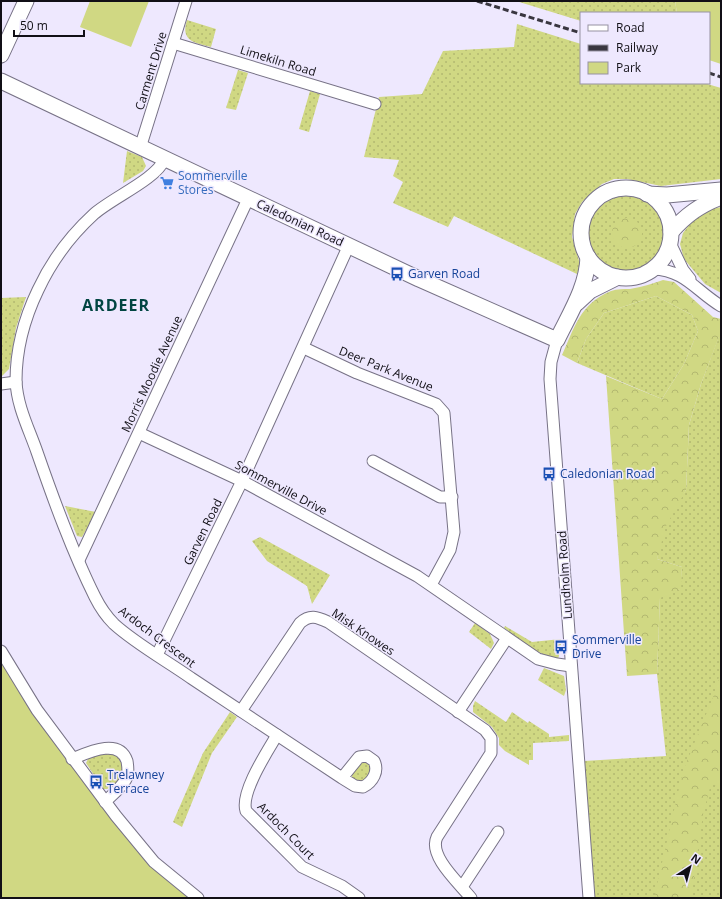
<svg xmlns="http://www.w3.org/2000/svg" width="722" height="899" font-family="'Open Sans',sans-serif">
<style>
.grass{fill:url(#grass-dots)}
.forest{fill:url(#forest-crowns)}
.park{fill:#d0d883}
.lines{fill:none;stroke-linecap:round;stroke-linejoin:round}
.street-casing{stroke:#777286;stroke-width:13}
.secondary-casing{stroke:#777286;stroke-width:17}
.street{stroke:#fff;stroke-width:11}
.secondary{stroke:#fff;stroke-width:15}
.rail{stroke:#393640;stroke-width:3;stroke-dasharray:6 3;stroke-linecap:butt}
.labels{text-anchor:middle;stroke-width:3;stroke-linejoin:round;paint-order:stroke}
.street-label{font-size:12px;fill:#110f16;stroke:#eee8fe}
.shop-label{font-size:12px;fill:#366cbe;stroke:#eee8fe;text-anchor:start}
.transit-label{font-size:12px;fill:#164399;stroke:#eee8fe;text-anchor:start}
.district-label{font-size:16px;font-weight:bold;letter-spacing:1px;fill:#024542;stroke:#eee8fe}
</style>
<defs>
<pattern id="grass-dots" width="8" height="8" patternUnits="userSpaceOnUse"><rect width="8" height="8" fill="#d0d883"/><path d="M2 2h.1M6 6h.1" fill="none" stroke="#b2b870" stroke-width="1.8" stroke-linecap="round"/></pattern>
<pattern id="forest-crowns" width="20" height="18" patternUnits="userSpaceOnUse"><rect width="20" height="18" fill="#d0d883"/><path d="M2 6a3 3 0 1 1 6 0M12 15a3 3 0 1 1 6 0" fill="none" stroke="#b2b870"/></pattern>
</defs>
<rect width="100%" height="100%" fill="#eee8fe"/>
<g class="grass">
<polygon points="516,1 675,1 677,13 581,13 581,21"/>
<path d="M187,20L216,29L211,47C195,43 180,41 187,20Z"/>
<polygon points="517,24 581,44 581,83 704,83 721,88 721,179 661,186 627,179 614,179 602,184 582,202 575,214 572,237 580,264 577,274 454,216 448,227 393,203 403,182 393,176 399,160 364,157 379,97 422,94 443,51 514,47"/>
<polygon points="238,70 248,73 236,110 226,108"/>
<polygon points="310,91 320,94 309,132 299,129"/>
<polygon points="127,151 142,157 146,166 143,171 123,183"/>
<circle cx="626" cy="234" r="38"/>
<polygon points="721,207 721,293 705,284 684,259 680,244 683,233 692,221 708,210"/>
<polygon points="656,296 692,315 698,331 684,364 662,399 577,363 586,339 604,313"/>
<polygon points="26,297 16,328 9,369 1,377 1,298"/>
<polygon points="719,336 721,336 721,898 595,898 584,761 666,756 657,674 660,597 680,589 682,567 657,559 662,524 686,490 689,425 701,384"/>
<polygon points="65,506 96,512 82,537 77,536"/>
<polygon points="260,537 330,575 312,604 307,586 267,561 252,541"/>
<polygon points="475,623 490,634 494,643 491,649 469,632"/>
<path d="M505,626L532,642L561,639V645L558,646L559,656L558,658C538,657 519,638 504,628Z"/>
<polygon points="544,668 564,676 566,690 564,696 538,680"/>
<polygon points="475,701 506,722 512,712 528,723 529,721 549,734 549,737 569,735 569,741 533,743 533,760 529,760 529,765 505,751 499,745 499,738 492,727 473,712 473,706"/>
<polygon points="230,712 237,717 212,753 182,827 173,822 203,753"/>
<path d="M107,752L118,757L123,766C122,777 116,790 103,789L86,763L89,757Z"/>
<polygon points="368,760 372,769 367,780 359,783 352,778 352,773 360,762"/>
</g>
<g class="forest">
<circle cx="627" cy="233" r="15"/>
<path d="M663,280L674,282L713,317L721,319V336L719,337L701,384L689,425L686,490L666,526L657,559L682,567L681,589L660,598L657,674L627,676L606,376L662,399L684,364L698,331L692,315L656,296L604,313L586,339L577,363L562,355C574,329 580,303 611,291C617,289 624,289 630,289C642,287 652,284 663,280Z"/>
<polygon points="721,667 721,787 711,784 703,814 691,898 654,898 683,771 716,690"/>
</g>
<g class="park">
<polygon points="90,1 149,1 131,47 80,27"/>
<polygon points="675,1 721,1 721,64 709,60 709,13 677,13"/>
<polygon points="1,660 31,707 191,898 1,898"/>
</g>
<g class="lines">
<g class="street-casing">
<g id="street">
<polyline points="173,43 375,104"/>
<polyline points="140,148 186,1"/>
<path d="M164,160C156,179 112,198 94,214C71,235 51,262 38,290C24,319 16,349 16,381C17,406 29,429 37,452C54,501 72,551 95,597C100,607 106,616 114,624C136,644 167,661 191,678C242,712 292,745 342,778L355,786L363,787C373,782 379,771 374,761L367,756L359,757L342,778"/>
<polyline points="670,243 683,270 690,279"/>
<path d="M653,269C685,270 696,291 721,306"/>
<polyline points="557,340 551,362 550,379 589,898"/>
<polyline points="304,348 357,373 436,404 444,413 454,532 450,550 431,585"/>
<polyline points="1,384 16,382"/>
<polyline points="139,433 242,481 417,576 538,659 557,664 571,666"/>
<polyline points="373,461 440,497 452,497"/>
<polyline points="79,560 248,199"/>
<polyline points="1,651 37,710 116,816 154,862 198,898"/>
<polyline points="157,655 242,481 349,245"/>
<path d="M241,711L300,623C310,614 317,617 328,622L485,730L491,738V753L437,837C428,856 459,883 471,898"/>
<polyline points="458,712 507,638"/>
<path d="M277,735C267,752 240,793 246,811L302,867L342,886L359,898"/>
<path d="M72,759C87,753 119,737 127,761C128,767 129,774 126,779C121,788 112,795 105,802"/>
<polyline points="462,887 498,832"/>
</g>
</g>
<g class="secondary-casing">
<g id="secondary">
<polyline points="1,55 26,1"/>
<path d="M1,81L419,279L557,340C570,313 587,287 588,257"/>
<circle cx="626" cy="233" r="45"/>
<polyline points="647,194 667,195 721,190"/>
<path d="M671,232C686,215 700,205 721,197"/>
<polyline points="577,303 590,291 618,277"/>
</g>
</g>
<use href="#street" class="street"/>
<use href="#secondary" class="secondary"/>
<g class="rail">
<polyline points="477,1 581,33"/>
<polyline points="709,73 721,77"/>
</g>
</g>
<defs>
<g id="supermarket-bare" transform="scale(1.08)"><path d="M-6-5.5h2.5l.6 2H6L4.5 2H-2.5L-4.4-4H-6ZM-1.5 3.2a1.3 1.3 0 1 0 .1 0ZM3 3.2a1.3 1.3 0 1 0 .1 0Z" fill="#3f7fe0" stroke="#eee8fe" stroke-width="2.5" paint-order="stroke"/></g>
<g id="bus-bare" transform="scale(1.08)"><path d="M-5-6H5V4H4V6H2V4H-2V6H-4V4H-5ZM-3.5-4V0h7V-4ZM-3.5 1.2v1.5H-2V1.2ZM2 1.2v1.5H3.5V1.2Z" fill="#1a4fb4" stroke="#eee8fe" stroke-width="2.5" paint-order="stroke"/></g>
</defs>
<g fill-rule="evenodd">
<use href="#supermarket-bare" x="167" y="183"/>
<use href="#bus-bare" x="397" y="274"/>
<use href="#bus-bare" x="549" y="474"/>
<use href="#bus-bare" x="561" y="647"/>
<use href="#bus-bare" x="96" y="782"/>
</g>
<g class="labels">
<g class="street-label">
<text transform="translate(278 61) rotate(17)" y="4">Limekiln Road</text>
<text transform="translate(151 71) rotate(-73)" y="4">Carment Drive</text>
<text transform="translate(300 223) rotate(25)" y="4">Caledonian Road</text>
<text transform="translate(386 369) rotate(22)" y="4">Deer Park Avenue</text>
<text transform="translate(152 374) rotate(-65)" y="4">Morris Moodie Avenue</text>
<text transform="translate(281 488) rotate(28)" y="4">Sommerville Drive</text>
<text transform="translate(203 532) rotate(-64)" y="4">Garven Road</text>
<text transform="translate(565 575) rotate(-94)" y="4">Lundholm Road</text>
<text transform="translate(363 632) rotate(34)" y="4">Misk Knowes</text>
<text transform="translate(157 637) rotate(37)" y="4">Ardoch Crescent</text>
<text transform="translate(286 831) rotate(45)" y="4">Ardoch Court</text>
</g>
<g class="shop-label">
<text x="178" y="180">Sommerville<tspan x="178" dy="14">Stores</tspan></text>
</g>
<g class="transit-label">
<text x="408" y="278">Garven Road</text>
<text x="560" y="478">Caledonian Road</text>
<text x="572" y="644">Sommerville<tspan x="572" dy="14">Drive</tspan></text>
<text x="107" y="779">Trelawney<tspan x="107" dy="14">Terrace</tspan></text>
</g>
<g class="district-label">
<text x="116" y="311">ARDEER</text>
</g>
</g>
<rect width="722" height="899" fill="none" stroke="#110f16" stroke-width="4"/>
<rect x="580" y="12" width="130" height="72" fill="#eee8fe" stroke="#9691a1"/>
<rect x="588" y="25" width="20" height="6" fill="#ffffff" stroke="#9691a1"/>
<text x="616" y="32" font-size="12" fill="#110f16">Road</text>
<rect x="588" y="45" width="20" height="6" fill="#393640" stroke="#9691a1"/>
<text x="616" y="52" font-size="12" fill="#110f16">Railway</text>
<rect x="588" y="62" width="20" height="12" fill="#d0d883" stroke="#9691a1"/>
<text x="616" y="72" font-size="12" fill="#110f16">Park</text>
<g transform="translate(690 867) rotate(36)" stroke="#eee8fe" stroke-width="3" paint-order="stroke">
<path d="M0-3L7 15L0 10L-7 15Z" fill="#110f16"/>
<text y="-6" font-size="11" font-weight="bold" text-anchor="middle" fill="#110f16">N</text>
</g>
<path d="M14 30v6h70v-6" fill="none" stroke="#110f16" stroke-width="2"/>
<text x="20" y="30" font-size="12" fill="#110f16" stroke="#eee8fe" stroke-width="3" paint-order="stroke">50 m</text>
</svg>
